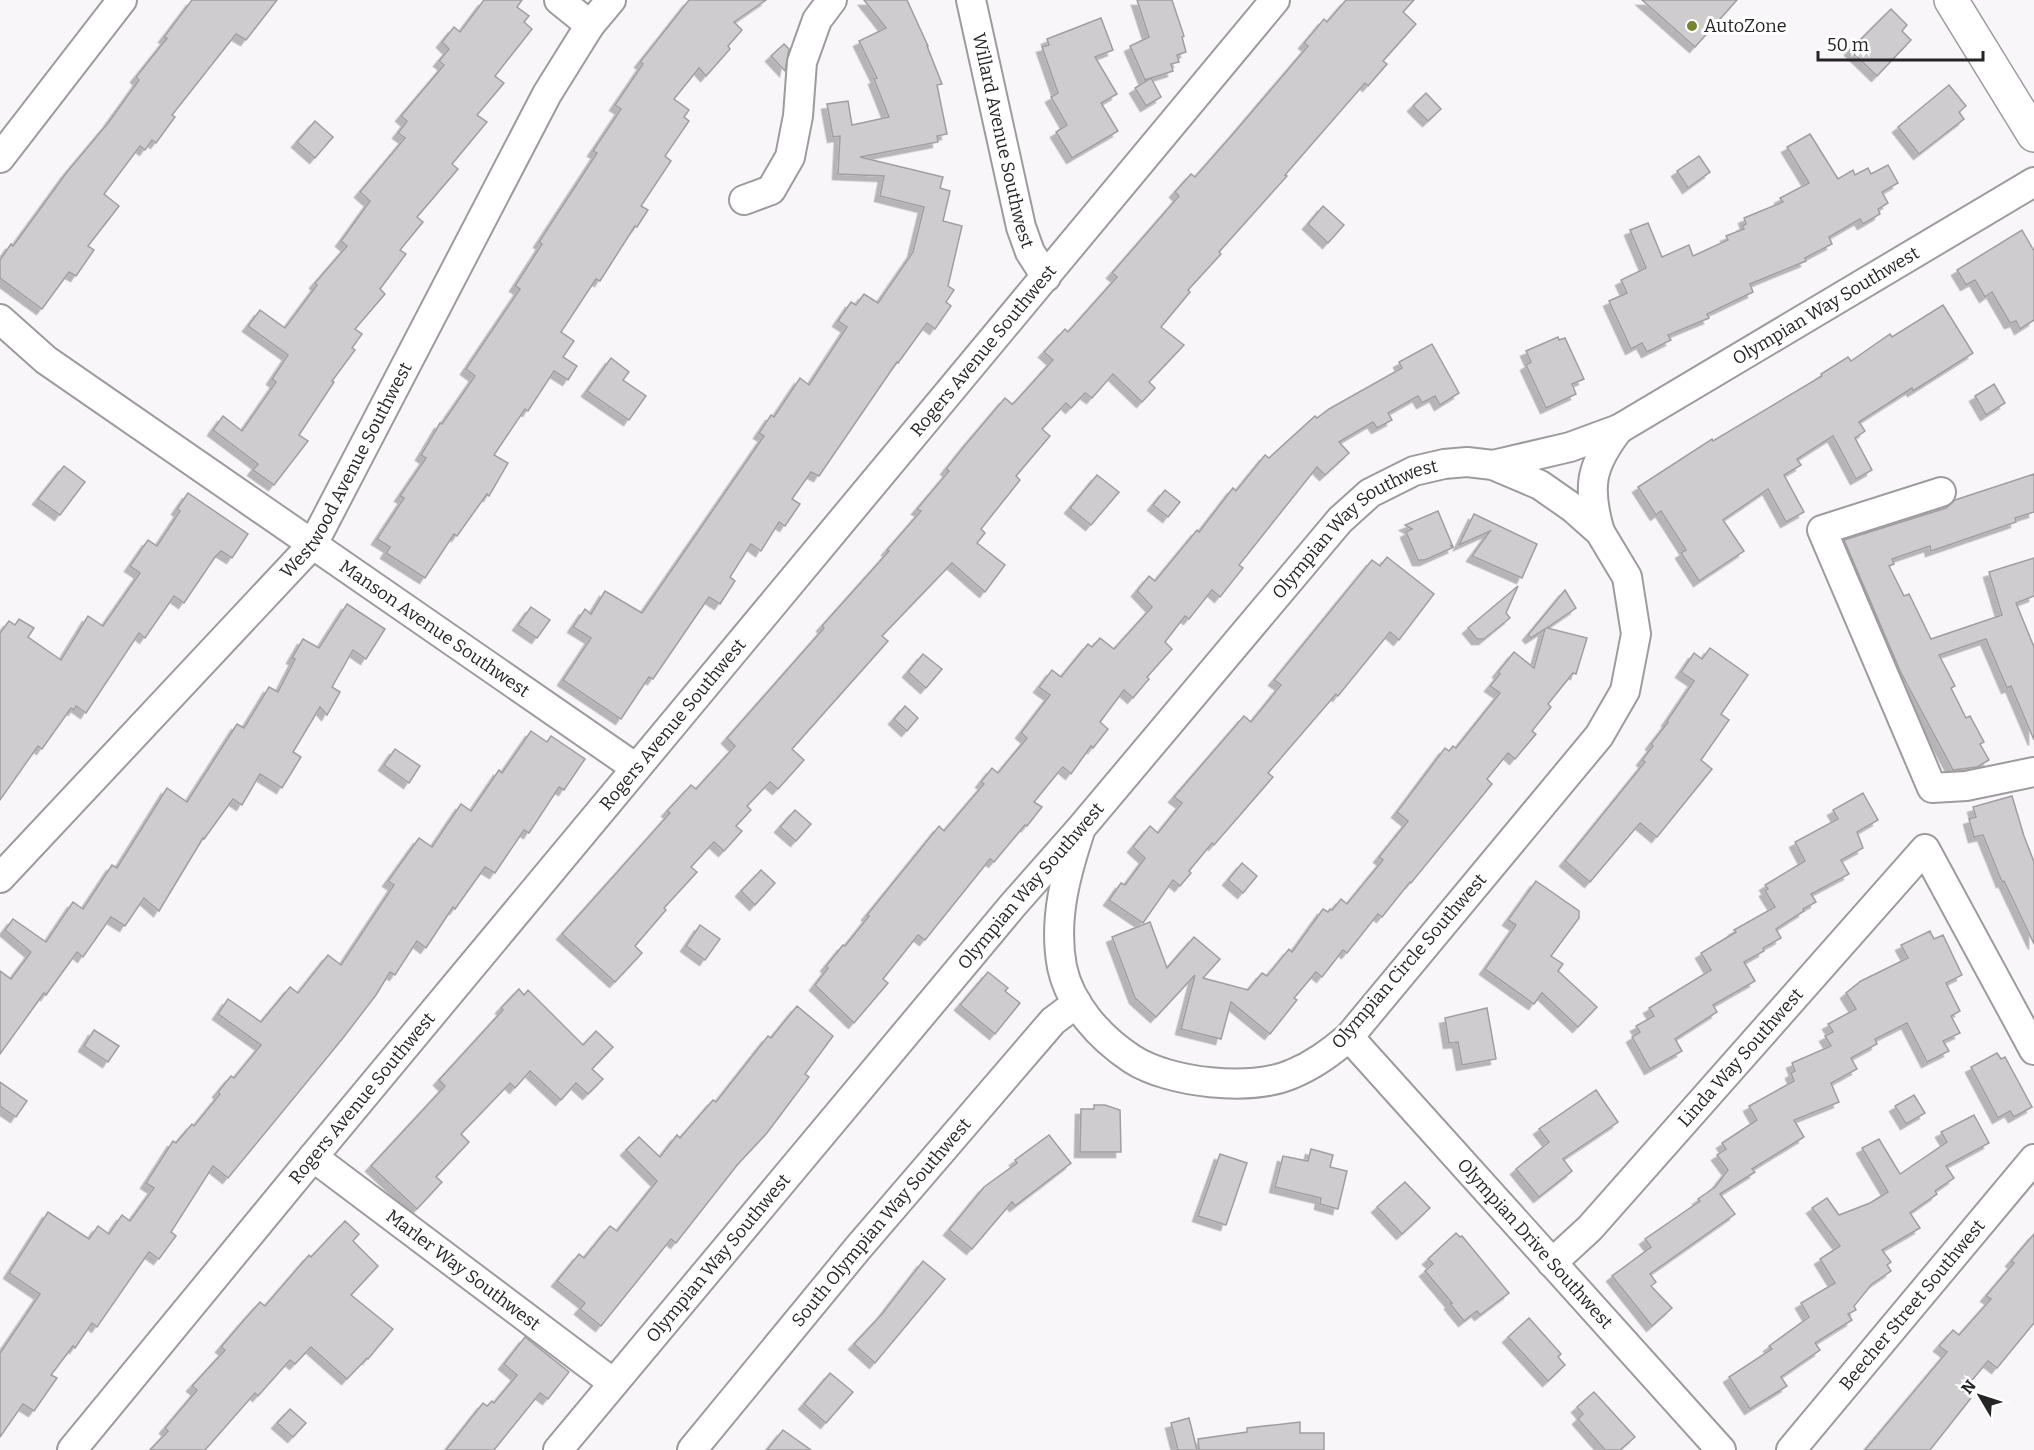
<svg xmlns="http://www.w3.org/2000/svg" width="2034" height="1450" font-family="Bitter,serif">
<style>
.building{fill:#cfcccf;stroke:#a19ea1;stroke-width:1.5;filter:url(#shadow)}
.lines{fill:none;stroke-linecap:round;stroke-linejoin:round}
.minor-casing{stroke:#9e9b9e;stroke-width:32}
.major-casing{stroke:#9e9b9e;stroke-width:36}
.minor{stroke:#fff;stroke-width:28}
.major{stroke:#fff;stroke-width:33}
.poi-dot{fill:#768432;stroke:#fff;stroke-width:2}
.labels{text-anchor:middle;stroke-width:6;stroke-linejoin:round;paint-order:stroke}
.poi-label{font-size:18px;fill:#262526;stroke:#fff;text-anchor:start}
.street-label{font-size:18px;fill:#262526;stroke:#fff}
</style>
<defs>
<filter id="shadow"><feDropShadow dx="-5.5" dy="5.5" stdDeviation="0" flood-color="#0004"/></filter>
</defs>
<rect width="100%" height="100%" fill="#f9f6f9"/>
<g class="building">
<polygon points="192,0 277,0 246,40 236,34 172,115 175,117 156,143 152,140 145,150 140,146 104,194 119,206 88,246 94,250 76,276 69,272 42,309 0,278 0,260 11,244 13,246 67,172 108,123 139,80 136,77 167,38 164,37"/>
<polygon points="484,0 522,0 517,7 529,16 524,22 532,29 495,76 504,83 477,115 487,122 452,164 458,169 417,217 423,222 400,250 406,254 380,289 385,294 355,329 362,334 352,348 355,350 332,381 334,382 299,435 308,441 274,485 253,470 258,464 213,430 223,416 242,431 276,382 272,379 288,355 248,326 260,310 285,328 317,285 315,283 347,246 341,241 370,201 360,192 405,138 398,133 407,121 401,116 444,65 439,61 449,49 442,42 454,27 460,32"/>
<polygon points="689,0 766,0 734,22 742,30 728,46 730,49 706,76 699,68 674,99 689,110 684,117 689,121 665,156 671,161 641,206 648,210 637,227 635,226 600,281 596,279 561,332 574,341 563,357 577,366 568,380 554,371 528,411 525,409 494,455 508,463 489,496 487,494 457,536 454,534 425,578 386,553 390,547 377,539 404,498 400,496 426,458 421,455 440,423 442,424 475,376 466,369 520,289 515,286 542,244 539,242 597,153 593,151 621,109 615,105 643,64 640,62"/>
<polygon points="864,0 907,0 928,46 927,46 942,84 937,85 947,134 937,136 938,142 860,157 943,177 940,188 950,191 943,221 962,226 948,286 954,290 946,302 951,306 935,329 927,323 898,363 897,362 819,476 811,472 792,499 800,504 785,526 779,522 761,551 751,544 730,577 735,581 720,604 709,597 653,679 649,677 621,719 563,680 591,638 573,627 585,609 591,614 605,591 642,613 764,436 759,433 771,415 774,417 800,378 809,385 847,327 838,321 851,302 856,305 864,294 878,303 913,252 924,207 880,196 884,176 838,174 840,136 833,137 827,104 848,101 852,125 889,117 874,79 877,78 859,41 886,28"/>
<polygon points="1137,0 1172,0 1184,36 1182,37 1186,52 1177,55 1179,62 1171,64 1173,71 1145,80 1130,46 1149,37"/>
<polygon points="1346,0 1414,0 1403,12 1416,24 1383,61 1387,64 1368,86 1365,83 1285,175 1287,176 1219,252 1221,254 1188,290 1190,292 1161,327 1184,345 1149,382 1155,388 1142,402 1113,374 1092,398 1085,393 1071,408 1066,403 1042,429 1050,436 1016,476 1020,480 981,529 985,533 977,543 1005,565 985,592 952,563 882,636 888,641 792,749 804,760 778,789 770,782 747,806 751,810 736,826 742,831 724,851 714,842 691,867 697,872 664,908 666,910 635,946 642,953 615,982 562,934 670,813 667,811 691,785 696,789 735,746 727,738 824,628 822,626 889,551 887,550 921,511 917,509 949,471 946,469 966,444 1005,398 1012,404 1014,403 1051,362 1053,360 1044,352 1065,329 1068,332 1117,277 1112,273 1179,196 1175,192 1191,174 1195,177 1233,134 1308,46 1304,43 1324,19 1327,22"/>
<polygon points="1642,0 1737,0 1695,47"/>
<polygon points="1891,9 1907,25 1902,31 1911,40 1877,76 1850,50"/>
<polygon points="1101,18 1113,50 1095,57 1117,94 1101,103 1118,131 1072,158 1056,132 1067,125 1051,97 1058,93 1042,47 1049,45 1047,39"/>
<polygon points="784,44 789,49 785,71 771,56"/>
<polygon points="1151,78 1161,97 1146,106 1135,88"/>
<polygon points="1949,85 1966,106 1959,112 1964,119 1919,154 1898,127"/>
<polygon points="1426,93 1441,109 1428,121 1413,106"/>
<polygon points="315,121 333,137 315,158 297,142"/>
<polygon points="1810,134 1838,179 1853,170 1855,175 1868,168 1871,174 1888,165 1898,183 1882,192 1888,203 1878,209 1880,214 1863,224 1860,219 1829,237 1832,244 1805,258 1806,261 1750,284 1753,292 1707,314 1709,318 1668,335 1671,340 1647,352 1642,343 1631,349 1609,301 1627,293 1621,280 1646,268 1630,230 1648,223 1662,257 1689,245 1693,256 1728,240 1726,236 1744,229 1742,226 1746,224 1744,218 1783,202 1780,198 1809,183 1787,147"/>
<polygon points="1699,156 1710,172 1688,188 1677,171"/>
<polygon points="1323,206 1344,225 1328,243 1308,224"/>
<polygon points="2022,230 2034,251 2034,320 2020,329 2016,321 2010,323 1992,292 1985,297 1975,280 1966,285 1957,270"/>
<polygon points="1943,305 1973,353 1913,391 1912,388 1859,422 1865,431 1855,438 1872,470 1856,479 1833,436 1797,459 1801,465 1784,475 1804,512 1786,522 1768,489 1723,520 1744,551 1699,581 1681,553 1686,550 1661,511 1656,515 1638,487 1712,439 1713,441 1822,376 1821,374 1848,357 1851,361 1890,334 1892,337"/>
<polygon points="1558,337 1559,340 1565,338 1584,379 1572,384 1576,394 1546,408 1526,365 1531,362 1526,351"/>
<polygon points="1432,344 1459,393 1440,405 1435,396 1422,403 1418,396 1388,413 1392,420 1377,428 1373,422 1339,442 1349,453 1325,475 1317,467 1239,565 1243,568 1220,597 1212,590 1189,619 1185,616 1165,642 1172,649 1147,677 1149,679 1133,698 1124,690 1100,722 1108,729 1093,748 1091,746 1071,774 1063,767 1056,775 1034,802 1042,807 1027,826 1025,825 994,862 990,859 925,940 918,935 883,979 888,983 854,1023 815,985 828,968 826,966 843,945 845,946 869,916 867,915 939,826 944,831 984,784 981,782 992,768 998,773 1027,738 1021,733 1050,695 1039,687 1052,670 1061,677 1088,644 1092,647 1100,638 1114,649 1152,607 1137,591 1149,576 1155,581 1197,530 1199,532 1233,488 1236,491 1265,455 1269,458 1315,416 1317,418 1329,409 1402,368 1399,362"/>
<polygon points="611,358 629,372 623,380 646,396 629,420 587,391"/>
<polygon points="1994,384 2005,403 1986,415 1975,396"/>
<polygon points="64,466 85,482 60,515 38,499"/>
<polygon points="2034,474 2034,512 2015,518 2016,522 1931,551 1930,546 1892,559 1894,564 1889,566 1904,596 1909,594 1931,639 2002,615 1989,572 2034,558 2034,596 2016,603 2034,647 2034,740 2011,686 2007,688 1986,639 1939,655 1955,686 1951,688 1966,718 1970,716 1984,742 1980,744 1989,760 1977,767 1953,770 1901,673 1844,540 1946,508 1955,500"/>
<polygon points="1097,475 1119,492 1091,525 1070,508"/>
<polygon points="1165,490 1180,502 1168,517 1153,505"/>
<polygon points="188,493 248,534 232,558 221,551 215,557 184,603 174,596 145,638 139,633 86,713 76,706 74,710 71,708 42,749 38,746 0,800 0,633 9,621 15,625 19,619 34,628 28,637 61,660 88,616 103,626 140,573 130,566 148,540 157,546 180,511 177,509"/>
<polygon points="1438,511 1453,547 1451,546 1452,548 1425,560 1418,560 1406,532 1412,529 1405,525"/>
<polygon points="1474,514 1537,544 1522,578 1472,556 1490,531 1459,545"/>
<polygon points="1387,557 1434,594 1399,640 1390,632 1338,696 1336,694 1268,773 1273,777 1214,845 1212,843 1189,871 1191,873 1180,886 1173,880 1143,923 1109,900 1121,883 1125,885 1145,858 1133,847 1150,826 1158,833 1182,803 1174,797 1244,716 1251,722 1281,685 1274,680 1372,560 1380,566"/>
<polygon points="1518,586 1506,613 1510,618 1484,639 1477,639 1468,628"/>
<polygon points="1565,590 1576,608 1547,628 1587,638 1576,674 1573,673 1548,704 1551,707 1532,731 1536,734 1515,759 1508,753 1487,779 1492,784 1411,883 1410,882 1382,917 1378,914 1347,953 1343,950 1322,977 1316,972 1294,998 1297,1000 1270,1034 1231,1002 1221,1039 1181,1029 1195,975 1156,1017 1135,998 1112,937 1150,922 1167,968 1194,937 1220,959 1203,978 1248,990 1262,973 1267,976 1289,949 1292,952 1323,909 1328,912 1330,909 1332,910 1341,899 1347,904 1383,860 1379,857 1408,821 1397,812 1445,748 1449,751 1453,746 1456,748 1500,693 1490,686 1500,674 1498,672 1514,652 1534,668 1545,629 1531,638 1528,635"/>
<polygon points="347,604 385,629 366,659 353,650 332,687 340,692 327,715 320,707 293,752 301,757 282,788 260,774 242,805 233,799 204,839 203,838 159,911 144,898 125,926 111,917 83,957 77,952 46,995 44,993 0,1054 0,971 11,979 31,952 5,930 13,919 46,942 73,902 83,909 112,865 117,868 167,788 187,802 237,724 244,728 269,687 278,692 295,659 292,658 303,639 319,648"/>
<polygon points="531,607 550,620 537,638 518,625"/>
<polygon points="1710,648 1748,675 1721,714 1729,720 1701,760 1712,769 1657,837 1640,823 1590,882 1565,861 1645,762 1642,760 1653,746 1651,744 1668,722 1667,721 1694,681 1681,672 1694,653 1702,659"/>
<polygon points="923,654 942,669 926,688 908,672"/>
<polygon points="905,706 918,718 907,731 894,719"/>
<polygon points="531,731 547,742 551,736 585,759 564,790 559,787 529,833 524,830 495,873 485,867 455,909 453,907 426,948 417,941 395,975 390,972 376,995 343,1038 228,1178 213,1166 171,1232 176,1236 159,1259 149,1252 97,1327 92,1323 75,1348 73,1346 51,1375 57,1378 34,1411 23,1404 0,1437 0,1353 40,1294 9,1273 48,1212 89,1239 98,1226 109,1234 122,1215 130,1221 154,1188 146,1183 173,1141 176,1143 192,1124 194,1126 220,1094 218,1092 231,1076 234,1078 261,1045 218,1014 228,999 261,1022 290,987 298,993 328,955 341,965 394,885 388,881 419,838 432,847 461,804 471,811 499,770 502,773"/>
<polygon points="395,749 420,766 409,783 384,765"/>
<polygon points="1863,793 1878,820 1857,832 1863,848 1841,860 1849,874 1811,894 1816,902 1803,909 1804,911 1776,929 1781,938 1763,948 1764,951 1744,962 1755,981 1713,1005 1717,1012 1675,1039 1682,1051 1650,1069 1632,1037 1640,1032 1636,1026 1654,1016 1649,1008 1711,970 1701,953 1736,932 1734,930 1775,907 1765,891 1768,889 1765,885 1805,861 1795,842 1838,819 1833,810"/>
<polygon points="2012,796 2024,836 2034,862 2034,944 2004,881 2002,882 1983,835 1974,837 1969,819 1976,817 1973,807"/>
<polygon points="795,810 811,824 796,841 780,827"/>
<polygon points="1242,863 1257,876 1243,893 1228,880"/>
<polygon points="761,870 775,883 755,905 741,891"/>
<polygon points="1536,881 1579,911 1579,918 1551,956 1563,964 1558,971 1597,1007 1578,1027 1542,993 1534,1004 1485,969 1516,925 1508,920"/>
<polygon points="700,925 720,939 705,960 686,946"/>
<polygon points="1930,931 1934,939 1943,935 1962,975 1946,983 1960,1011 1951,1016 1960,1033 1943,1041 1949,1051 1927,1062 1907,1023 1875,1039 1877,1044 1851,1058 1857,1069 1831,1083 1839,1102 1794,1120 1804,1137 1752,1169 1755,1172 1720,1194 1735,1214 1650,1274 1656,1282 1651,1286 1672,1308 1652,1326 1612,1276 1651,1247 1645,1239 1700,1201 1698,1199 1715,1187 1728,1170 1717,1155 1726,1149 1722,1143 1757,1120 1749,1106 1794,1081 1791,1073 1795,1071 1792,1063 1831,1046 1825,1036 1833,1032 1828,1024 1856,1009 1846,993 1861,981 1908,958 1901,945"/>
<polygon points="988,972 1008,988 1005,991 1020,1003 995,1034 960,1005"/>
<polygon points="519,989 524,995 528,990 583,1045 596,1031 613,1047 592,1069 603,1079 588,1094 576,1083 561,1100 530,1071 515,1088 510,1083 461,1134 469,1142 436,1177 442,1182 417,1209 371,1166 445,1086 439,1080 503,1010 501,1008"/>
<polygon points="797,1006 833,1036 805,1074 809,1077 767,1133 738,1164 676,1243 671,1239 601,1326 580,1309 585,1303 557,1281 579,1254 584,1258 610,1226 617,1231 657,1181 626,1150 639,1137 660,1157 677,1135 680,1138 713,1100 716,1102 768,1036 771,1038"/>
<polygon points="1487,1008 1496,1059 1462,1065 1458,1042 1449,1043 1445,1018"/>
<polygon points="94,1030 119,1046 108,1062 84,1046"/>
<polygon points="1997,1053 2001,1059 2005,1057 2032,1107 2014,1117 2010,1111 1998,1118 1971,1067"/>
<polygon points="0,1082 27,1101 16,1117 0,1106"/>
<polygon points="1596,1090 1618,1122 1563,1159 1572,1171 1539,1197 1516,1169 1549,1142 1539,1129"/>
<polygon points="1914,1095 1925,1113 1906,1124 1895,1106"/>
<polygon points="1094,1105 1105,1105 1120,1110 1121,1152 1080,1152 1081,1109 1094,1109"/>
<polygon points="1974,1115 1989,1143 1946,1166 1954,1178 1935,1191 1937,1194 1910,1213 1920,1228 1882,1250 1891,1262 1887,1265 1891,1271 1872,1284 1854,1306 1856,1310 1848,1314 1852,1320 1815,1343 1820,1350 1781,1377 1787,1386 1750,1409 1729,1377 1772,1349 1769,1346 1809,1317 1801,1303 1835,1283 1820,1259 1840,1246 1812,1208 1827,1198 1839,1215 1870,1203 1888,1192 1862,1148 1879,1139 1900,1174 1947,1142 1941,1132"/>
<polygon points="1049,1135 1071,1163 1015,1206 1012,1202 972,1249 949,1230 984,1187 1017,1163 1015,1160"/>
<polygon points="1311,1149 1333,1155 1330,1167 1347,1171 1338,1209 1320,1204 1321,1198 1275,1187 1283,1156 1308,1161"/>
<polygon points="1220,1154 1247,1163 1226,1225 1198,1216"/>
<polygon points="1405,1182 1430,1208 1402,1234 1377,1207"/>
<polygon points="345,1221 359,1234 353,1241 378,1266 351,1295 393,1329 368,1359 367,1358 347,1379 311,1347 295,1364 290,1360 258,1396 255,1393 205,1450 150,1450 168,1431 165,1428 197,1390 192,1386 225,1350 221,1347 244,1320 260,1302 265,1306 309,1255 311,1257"/>
<polygon points="1456,1233 1460,1237 1462,1236 1509,1293 1480,1315 1477,1311 1464,1321 1450,1304 1452,1303 1425,1271 1433,1264 1428,1259"/>
<polygon points="2034,1234 2034,1323 1997,1368 1988,1361 1963,1391 1971,1398 1930,1450 1865,1450 1947,1352 1939,1346 1953,1330 1959,1335 1991,1299 1986,1296 2014,1263 2011,1261"/>
<polygon points="923,1261 945,1279 875,1363 854,1344 882,1314"/>
<polygon points="1529,1318 1561,1354 1558,1357 1565,1365 1548,1381 1508,1337"/>
<polygon points="525,1337 569,1372 548,1399 540,1393 494,1450 446,1450 483,1403 487,1406 492,1401 494,1403 517,1375 504,1364"/>
<polygon points="830,1373 853,1392 826,1423 804,1404"/>
<polygon points="1594,1392 1635,1437 1620,1450 1605,1450 1578,1419 1583,1414 1577,1407"/>
<polygon points="290,1409 306,1423 293,1437 277,1423"/>
<polygon points="1189,1418 1197,1450 1178,1450 1171,1423"/>
<polygon points="1300,1422 1300,1433 1324,1433 1324,1450 1199,1450 1198,1439 1247,1432 1247,1428"/>
<polygon points="783,1430 811,1450 767,1450"/>
</g>
<g class="lines">
<g class="minor-casing">
<g id="minor">
<polyline points="559,0 590,25"/>
<path id="s1" d="M971,0L1021,227L1030,252L1046,277"/>
<polyline points="0,158 122,0"/>
<polyline points="744,200 771,190 790,157 798,116 802,62 817,20 832,0"/>
<path id="s2" d="M0,319L46,360L636,768"/>
<path id="s3" d="M1493,465L1570,447L1619,429L2034,182"/>
<polyline points="1941,492 1822,530 1932,788 1966,786 2034,772"/>
<path d="M1600,532C1587,488 1590,466 1619,429"/>
<path id="s4" d="M0,878L313,544L547,94L590,25L611,0"/>
<path id="s5" d="M1349,1037L1721,1450"/>
<path id="s6" d="M313,1157L612,1382"/>
<path id="s7" d="M1552,1263L1590,1228L1925,849L2034,1050"/>
<path id="s8" d="M72,1450L313,1157L1275,0"/>
<path id="s9" d="M558,1450L1013,905L1081,828L1340,520L1370,493L1414,471L1444,464L1467,462L1493,465L1540,485L1573,508L1600,532L1627,577L1636,634L1625,691L1599,736L1349,1037C1331,1052 1314,1065 1292,1074C1251,1092 1169,1083 1132,1059C1100,1038 1070,1005 1062,967C1053,919 1066,873 1081,828"/>
<path id="s10" d="M692,1450L858,1248L1053,1021L1077,1003"/>
<path id="s11" d="M1791,1450L2034,1159"/>
</g>
</g>
<g class="major-casing">
<polyline id="major" points="1951,0 2034,135"/>
</g>
<use href="#minor" class="minor"/>
<use href="#major" class="major"/>
</g>
<circle class="poi-dot" cx="1692" cy="26" r="6"/>
<g class="labels">
<g class="poi-label">
<text x="1704" y="32">AutoZone</text>
</g>
<g class="street-label">
<text dy="6" stroke="none"><textPath href="#s1" startOffset="144">Willard Avenue Southwest</textPath></text>
<text dy="6" stroke="none"><textPath href="#s3" startOffset="372">Olympian Way Southwest</textPath></text>
<text dy="6" stroke="none"><textPath href="#s8" startOffset="1428">Rogers Avenue Southwest</textPath></text>
<text dy="6" stroke="none"><textPath href="#s4" startOffset="538">Westwood Avenue Southwest</textPath></text>
<text dy="6" stroke="none"><textPath href="#s9" startOffset="1222">Olympian Way Southwest</textPath></text>
<text dy="6" stroke="none"><textPath href="#s2" startOffset="534">Manson Avenue Southwest</textPath></text>
<text dy="6" stroke="none"><textPath href="#s8" startOffset="942">Rogers Avenue Southwest</textPath></text>
<text dy="6" stroke="none"><textPath href="#s9" startOffset="736">Olympian Way Southwest</textPath></text>
<text transform="translate(1409 961) rotate(-49)" y="6">Olympian Circle Southwest</text>
<text dy="6" stroke="none"><textPath href="#s7" startOffset="279">Linda Way Southwest</textPath></text>
<text dy="6" stroke="none"><textPath href="#s8" startOffset="456">Rogers Avenue Southwest</textPath></text>
<text dy="6" stroke="none"><textPath href="#s10" startOffset="296">South Olympian Way Southwest</textPath></text>
<text dy="6" stroke="none"><textPath href="#s5" startOffset="278">Olympian Drive Southwest</textPath></text>
<text dy="6" stroke="none"><textPath href="#s9" startOffset="250">Olympian Way Southwest</textPath></text>
<text dy="6" stroke="none"><textPath href="#s6" startOffset="188">Marler Way Southwest</textPath></text>
<text dy="6" stroke="none"><textPath href="#s11" startOffset="189">Beecher Street Southwest</textPath></text>
</g>
</g>
<g transform="translate(1980 1396) rotate(309)" stroke="#ffffff" stroke-width="4.5" paint-order="stroke">
<path d="M0-4.5L10 22L0 15L-10 22Z" fill="#262526"/>
<text y="-9" font-size="16" font-weight="bold" text-anchor="middle" fill="#262526">N</text>
</g>
<path d="M1818 51v9h165v-9" fill="none" stroke="#262526" stroke-width="3"/>
<text x="1827" y="51" font-size="18" fill="#262526" stroke="#ffffff" stroke-width="4.5" paint-order="stroke">50 m</text>
</svg>
